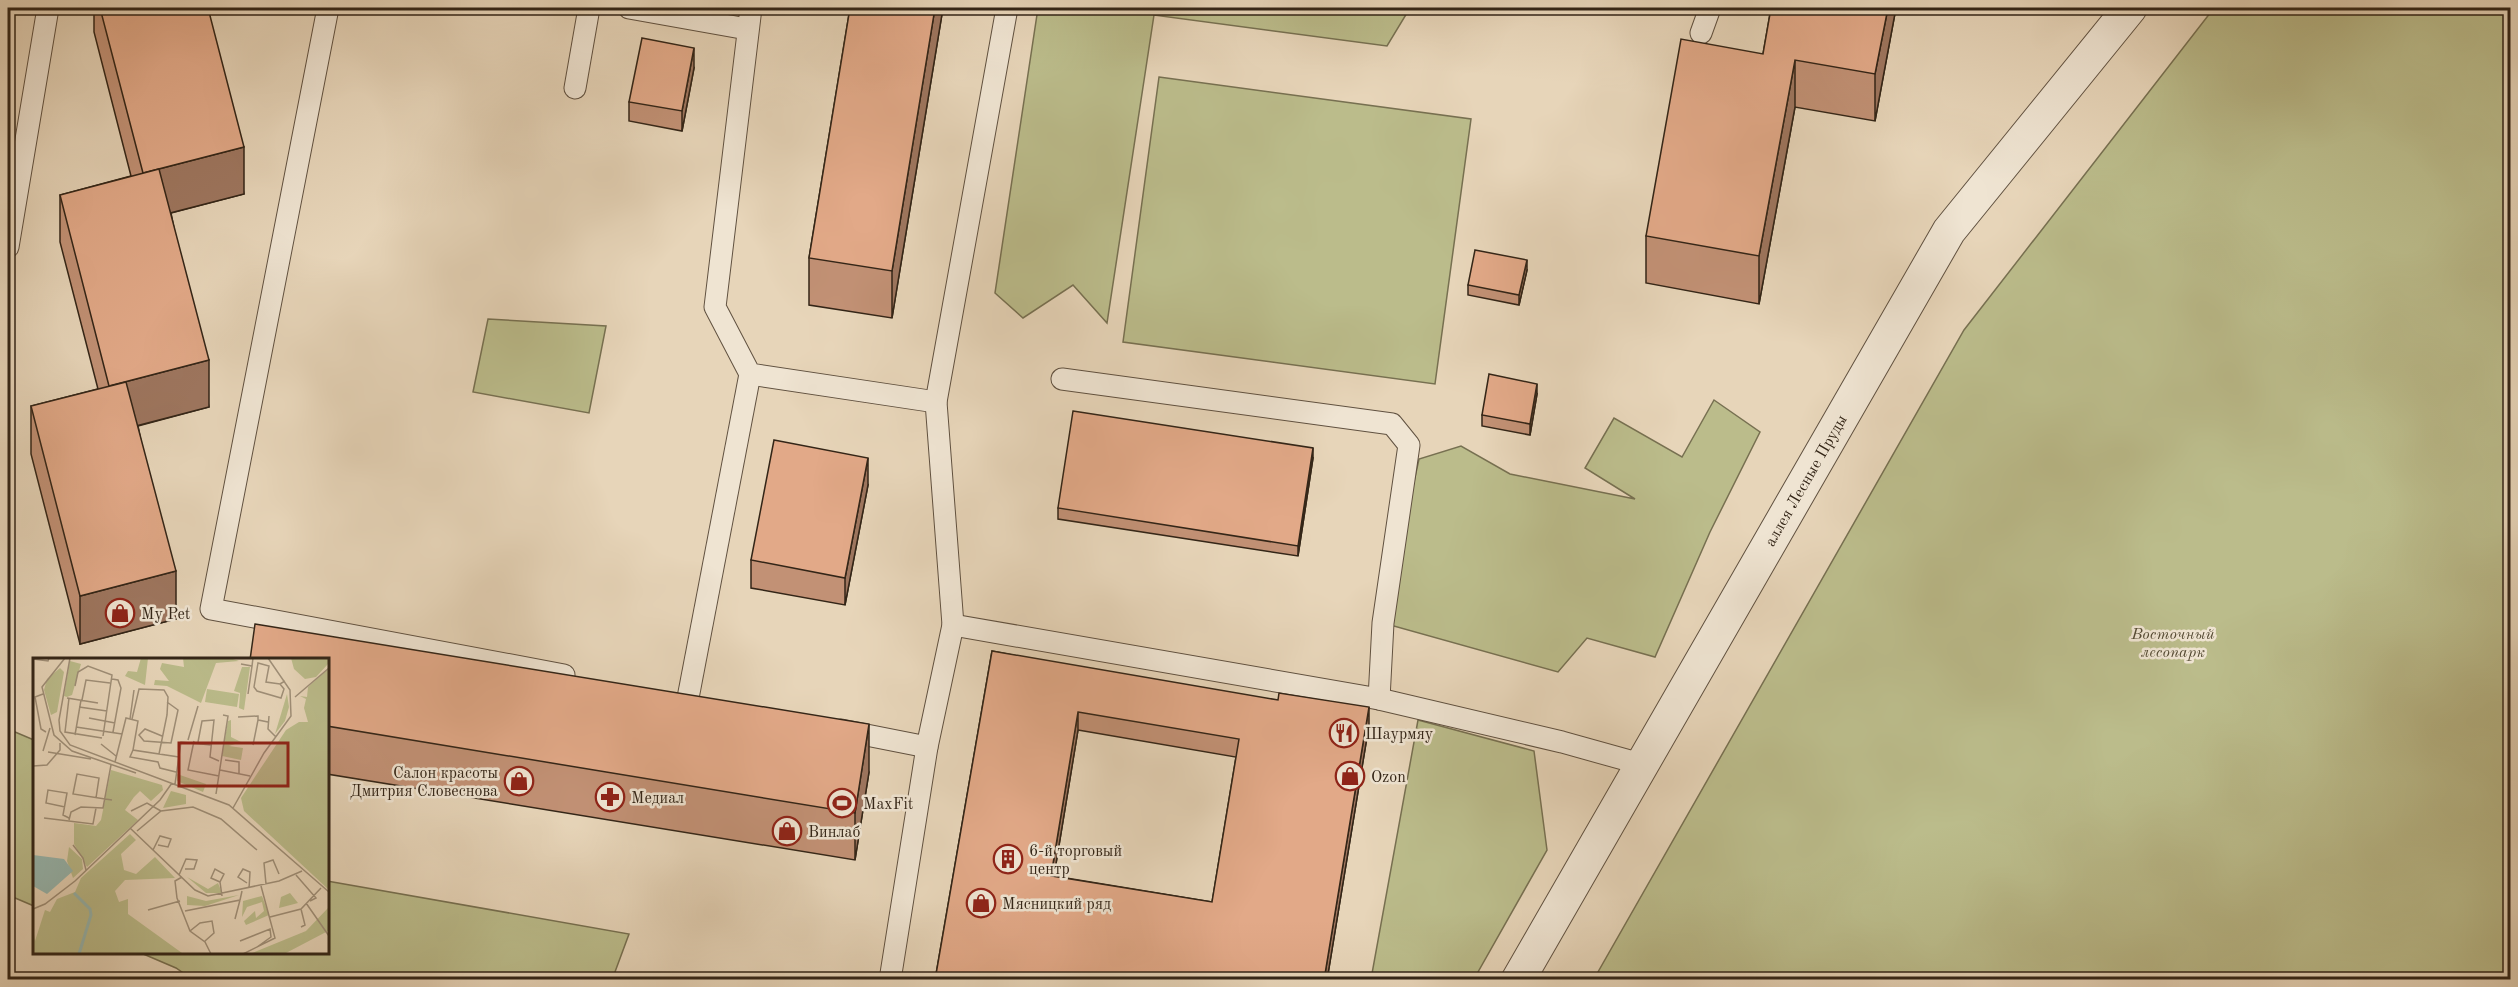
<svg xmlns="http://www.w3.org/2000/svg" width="2518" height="987" font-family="'Old Standard TT',serif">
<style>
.green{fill:#bbbc8b;stroke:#777051;stroke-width:1.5}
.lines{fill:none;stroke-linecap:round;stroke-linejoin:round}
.lane-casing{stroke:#605140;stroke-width:23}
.street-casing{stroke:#605140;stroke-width:35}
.lane{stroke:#efe4d2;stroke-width:21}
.street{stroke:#efe4d2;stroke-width:33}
.wall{fill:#c29175;stroke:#332517;stroke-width:1.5;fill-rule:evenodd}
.shaded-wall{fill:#9e765f;stroke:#332517;stroke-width:1.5}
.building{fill:#e2a988;stroke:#332517;stroke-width:1.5;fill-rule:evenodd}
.labels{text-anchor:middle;stroke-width:5;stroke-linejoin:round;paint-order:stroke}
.street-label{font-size:16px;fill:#332517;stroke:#efe4d2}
.poi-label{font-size:16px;fill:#332517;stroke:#efe4d2;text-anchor:start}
.park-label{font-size:16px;font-style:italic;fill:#554b34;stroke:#efe4d2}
.inset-river{fill:none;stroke:#97b8b1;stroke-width:3}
.inset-road{fill:none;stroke:#9f8f78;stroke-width:1.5}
.view{fill:#8f2418;fill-opacity:0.15;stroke:#8f2418;stroke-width:3}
.inset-edge{fill:none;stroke:#332517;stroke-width:3}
</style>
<rect width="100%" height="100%" fill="#e7d5b9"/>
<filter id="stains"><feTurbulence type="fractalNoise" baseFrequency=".00333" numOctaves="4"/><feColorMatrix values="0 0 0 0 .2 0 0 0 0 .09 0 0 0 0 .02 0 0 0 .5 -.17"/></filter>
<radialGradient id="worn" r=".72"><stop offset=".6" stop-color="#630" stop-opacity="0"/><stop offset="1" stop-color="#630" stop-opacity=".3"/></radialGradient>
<g class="green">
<polygon points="1038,8 1410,8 1387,46 1154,15 1107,323 1073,285 1023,318 995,293"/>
<polygon points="2214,8 2510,8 2510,979 1594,979 1964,330"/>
<polygon points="1159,77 1471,119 1435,384 1123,342"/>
<polygon points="488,319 606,326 589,413 473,392"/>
<polygon points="1714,400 1760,432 1710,532 1655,657 1587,638 1558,672 1383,623 1419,459 1461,446 1510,474 1635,499 1585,468 1614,418 1682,457"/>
<polygon points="1418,720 1534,751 1547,850 1474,979 1371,979"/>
<polygon points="8,729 34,740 34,906 8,895"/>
<polygon points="327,881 629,934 612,980 192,979 176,968 141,953 327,952"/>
</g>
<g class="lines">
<g class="lane-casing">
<g id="lane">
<polyline points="328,8 211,609 564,675"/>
<polyline points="629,8 747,29"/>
<polyline points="751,8 715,307 750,374 936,402"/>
<polyline points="1701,33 1710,8"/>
<polyline points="575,88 589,8"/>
<polyline points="8,247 48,8"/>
<polyline points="1062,379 1392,424 1409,445 1383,623 1379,699"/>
<polyline points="953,625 1379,699 1562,742 1641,764"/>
<polyline points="688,698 750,374"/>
<polyline points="841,730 927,747"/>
<polyline points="890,980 927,747 953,625 936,402 1007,8"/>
</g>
</g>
<g class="street-casing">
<polyline id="street" points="1518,980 1949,231 2130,8"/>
</g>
<use href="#lane" class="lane"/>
<use href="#street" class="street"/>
</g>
<g class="wall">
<polygon points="94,8 208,8 244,194 171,213 209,407 138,426 176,619 80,644 31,454 31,406 98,389 60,242 60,195 131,176 94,32"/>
<polygon points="850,8 943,8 892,318 809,305 809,258"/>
<polygon points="1771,8 1896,8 1875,121 1795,107 1759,304 1646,283 1646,236 1763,54"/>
<polygon points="694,68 682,131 629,121 629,102"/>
<polygon points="1527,270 1519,305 1468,295 1468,285"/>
<polygon points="1537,394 1530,435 1482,426 1482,415"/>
<polygon points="1313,458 1298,556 1058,519 1058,508"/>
<polygon points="868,485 845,605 751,588 751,560"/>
<path d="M992,651L1369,725L1327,980H935ZM1078,730L1236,757L1212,902L1054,876Z"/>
<polygon points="327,660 869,772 855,860 327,774"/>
</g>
<g class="shaded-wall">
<polygon points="935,8 943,8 892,318 892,271"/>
<polygon points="1888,8 1896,8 1875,121 1875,74"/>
<polygon points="694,48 694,68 682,131 682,111"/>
<polygon points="1795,60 1795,107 1759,304 1759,256"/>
<polygon points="244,147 244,194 143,220 143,173"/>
<polygon points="1527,260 1527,270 1519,305 1519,295"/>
<polygon points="209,360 209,407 109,433 109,386"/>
<polygon points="1537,384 1537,394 1530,435 1530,424"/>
<polygon points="1313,448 1313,458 1298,556 1298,546"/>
<polygon points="868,458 868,485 845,605 845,578"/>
<polygon points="176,571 176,619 80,644 80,596"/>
<polygon points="1369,707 1369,725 1327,980 1324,980"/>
<polygon points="1078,712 1078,730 1051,894 1051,876"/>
<polygon points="869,724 869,772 855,860 855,813"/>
</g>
<g class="building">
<polygon points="100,8 208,8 244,147 143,173"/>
<polygon points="850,8 935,8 892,271 809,258"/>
<polygon points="1771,8 1888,8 1875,74 1795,60 1759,256 1646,236 1681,39 1763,54"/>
<polygon points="642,38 694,48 682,111 629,102"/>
<polygon points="159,169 209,360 109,386 60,195"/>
<polygon points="1475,250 1527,260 1519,295 1468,285"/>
<polygon points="1489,374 1537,384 1530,424 1482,415"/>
<polygon points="126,382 176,571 80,596 31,406"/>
<polygon points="1073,411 1313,448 1298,546 1058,508"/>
<polygon points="774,440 868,458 845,578 751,560"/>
<polygon points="255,624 869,724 855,813 327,726 327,660 250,660"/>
<path d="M992,651L1278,700L1279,693L1369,707L1324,980H935ZM1078,712L1239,739L1212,902L1051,876Z"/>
</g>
<defs>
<g id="shop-ring" transform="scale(1.5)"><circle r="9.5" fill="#efe4d2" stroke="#8f2418" stroke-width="1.5"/><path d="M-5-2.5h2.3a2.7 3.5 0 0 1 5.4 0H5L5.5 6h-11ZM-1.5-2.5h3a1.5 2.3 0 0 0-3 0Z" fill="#8f2418"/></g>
<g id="restaurant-ring" transform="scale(1.5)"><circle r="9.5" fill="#efe4d2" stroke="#8f2418" stroke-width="1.5"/><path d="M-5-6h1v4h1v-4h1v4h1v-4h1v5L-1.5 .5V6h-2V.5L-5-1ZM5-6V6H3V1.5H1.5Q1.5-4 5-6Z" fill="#8f2418"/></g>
<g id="pharmacy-ring" transform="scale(1.5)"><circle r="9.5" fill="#efe4d2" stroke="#8f2418" stroke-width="1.5"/><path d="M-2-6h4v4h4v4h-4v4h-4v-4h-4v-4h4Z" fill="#8f2418"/></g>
<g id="stadium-ring" transform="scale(1.5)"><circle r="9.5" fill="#efe4d2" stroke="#8f2418" stroke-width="1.5"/><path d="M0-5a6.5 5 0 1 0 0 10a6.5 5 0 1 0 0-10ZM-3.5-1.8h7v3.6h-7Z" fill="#8f2418"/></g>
<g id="building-ring" transform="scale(1.5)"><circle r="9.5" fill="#efe4d2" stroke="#8f2418" stroke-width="1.5"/><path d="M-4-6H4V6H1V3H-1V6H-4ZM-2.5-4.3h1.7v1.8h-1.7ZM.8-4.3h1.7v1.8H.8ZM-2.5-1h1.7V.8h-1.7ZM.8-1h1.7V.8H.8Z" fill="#8f2418"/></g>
</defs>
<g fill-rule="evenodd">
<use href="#shop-ring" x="120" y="613"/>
<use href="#restaurant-ring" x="1344" y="733"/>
<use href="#shop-ring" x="1350" y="776"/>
<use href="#shop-ring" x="519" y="781"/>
<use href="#pharmacy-ring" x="610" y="797"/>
<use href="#stadium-ring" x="842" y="803"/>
<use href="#shop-ring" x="787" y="831"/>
<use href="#building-ring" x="1008" y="859"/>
<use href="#shop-ring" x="981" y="903"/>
</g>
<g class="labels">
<g class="street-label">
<text transform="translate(1805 480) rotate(-60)" y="6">аллея Лесные Пруды</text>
</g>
<g class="poi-label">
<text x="141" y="619">My Pet</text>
<text x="1365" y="739">Шаурмяу</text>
<text x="498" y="778" text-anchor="end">Салон красоты<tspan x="498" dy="18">Дмитрия Словеснова</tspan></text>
<text x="1371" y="782">Ozon</text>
<text x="631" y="803">Медиал</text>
<text x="863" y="809">MaxFit</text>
<text x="808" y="837">Винлаб</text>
<text x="1029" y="856">6-й торговый<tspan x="1029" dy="18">центр</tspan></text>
<text x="1002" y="909">Мясницкий ряд</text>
</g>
<g class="park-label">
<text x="2173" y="639">Восточный<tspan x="2173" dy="18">лесопарк</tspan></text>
</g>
</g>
<g transform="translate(33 658)">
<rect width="296" height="296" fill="#e7d5b9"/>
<path d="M108,0H115L112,27L92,18L95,13L104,14ZM150,0H197L206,3L183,5L168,45L134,28L121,27L122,22L136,23L127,11L129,5L151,9ZM258,0H295V6L283,19L272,21L261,11ZM37,3L48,6L39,37L34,39L31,38ZM209,9H217L211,52L206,50L207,35L201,33ZM27,10L31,14L24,54L18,57L11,32L14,21ZM295,11V231L211,153L208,140L253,72L266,64H275L271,50L273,41L267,38L274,39L275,29ZM174,31L206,36L204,49L172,44ZM254,36L256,49L252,63L242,76ZM198,62V79L208,84L196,88L210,90L208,102L189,98L195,63ZM78,112L129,127L130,132L118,143L107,133L101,139L92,152L105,162L54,209L41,186V165L63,168L68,162ZM144,116L173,126L170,134L144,123ZM138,133L153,137V146L130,150ZM97,176L103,182L88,196L91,212L103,216L122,199L142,220L92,222L82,233L86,244L95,241V256L149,295H0V269L2,283L12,252L17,254L24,241L42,234L48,220ZM36,189L49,201L50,211L40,220L34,203ZM154,219L175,231L185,225L189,235H173ZM257,235L265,245L246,250L248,239ZM206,237L172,248L154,247V238L173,243ZM229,238L236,257L213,267L211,263L222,253L223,260L231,253L229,244L214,249L209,259L210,243ZM295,250V273L253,295L217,296L273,273Z" fill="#bbbc8b"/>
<path d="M0,197L31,201L40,213L14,236L0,228Z" fill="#97b8b1"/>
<path class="inset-river" d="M41,235L57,251L58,257L46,296"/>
<path class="inset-road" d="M32,0L9,29L21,77L39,93L103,115M37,0L26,62L27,73L37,87L196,147L296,234M0,1L15,3L16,0M208,6L219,8L220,0M79,21L85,22L88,30L80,74M247,26L251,31L248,40L224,33L221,29L225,5L236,8L233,24L247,26L252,23M42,28L45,14L55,8L79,17L70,78M10,36L2,39L8,71L13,74M215,36L219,8M262,39L296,10M34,40L65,45M36,40L32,74L69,80M49,42L53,22L77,25M46,49L74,53M236,58L235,71L243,79M205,59L225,58V62M56,60L82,65M97,61L101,32M99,61L106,31L131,32L135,39L134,57L126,96M43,69L89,76M42,77L48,42M129,78L112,71L106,77L111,83L138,85L145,52L134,44M155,82L165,48M161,83L155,112L186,118M165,84L169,63L181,62L177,99L186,103M68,86L83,98M220,87L225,62L235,64M100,92L97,99L125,104L127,110L143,114M10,93L17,70M15,94L58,101M192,102L206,104V116M82,104L93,60L105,63L100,92L146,99M0,108L14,107L27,92V85M187,112L217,118M142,126L148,84L178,87M183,136L195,58L190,57M63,140L66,120L44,116L40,136L72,141L79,142M32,149L13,145L15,132L34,135L30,157L36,160M200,150L231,95L258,58L257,32L235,0M98,153L114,145L128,153M11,160L60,166L63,150M36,162L38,154L48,149L70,150L78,107M97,170L162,232L175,238L246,223L269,213M104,173L128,153L160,149L188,161L224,192M40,187L50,200L53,212M120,192L127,178L138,181L135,189L125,187M146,217L153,201L164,202L161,211H152M263,217L283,240L277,243M149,219L142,223L144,240L157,273L172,284L178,296M187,224L178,220L182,211L191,216L187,224L189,238M214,225L205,219L210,211L217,214L216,231M233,226L231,205L240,202L246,216M273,245L296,278M0,251L12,246L42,223L127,142L139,125M268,251L272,267L268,269M115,252L147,243M152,253L207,242L209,233M237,259L268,251L288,230M202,261L207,242M157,273L167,265L179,263L181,275L172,283M207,283L237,271L238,279L224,289M210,296L242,280L228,228"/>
<path class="view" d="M146,85H255V128H146Z"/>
<rect width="296" height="296" class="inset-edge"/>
</g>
<rect width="2518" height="987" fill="none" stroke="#e7d5b9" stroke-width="30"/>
<rect x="9" y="9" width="2500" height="969" fill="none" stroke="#332517" stroke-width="3"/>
<rect x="15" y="15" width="2488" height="957" fill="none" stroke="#332517" stroke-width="1.5"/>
<rect width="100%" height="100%" filter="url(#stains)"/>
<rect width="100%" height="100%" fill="url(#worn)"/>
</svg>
